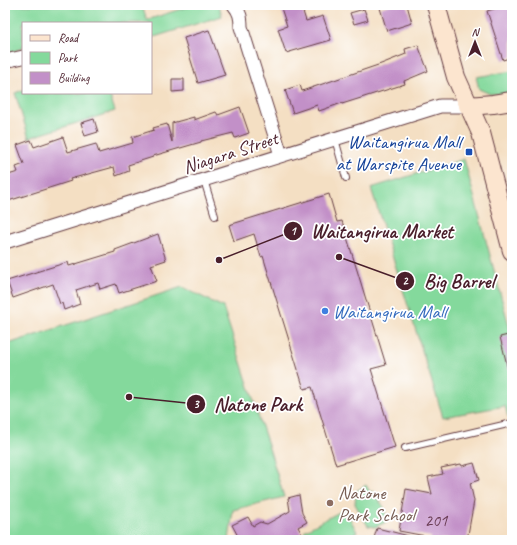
<svg xmlns="http://www.w3.org/2000/svg" width="517" height="545" font-family="Caveat,sans-serif">
<style>
.green{fill:#84d99c;stroke:#677c64}
.building{fill:#c290c8}
.lines{fill:none;stroke-linecap:round;stroke-linejoin:round}
.lane-casing{stroke:#643c42;stroke-width:8}
.street-casing{stroke:#643c42;stroke-width:15}
.secondary-casing{stroke:#643c42;stroke-width:20}
.lane{stroke:#fff;stroke-width:6}
.street{stroke:#fff;stroke-width:13}
.secondary{stroke:#fce5cf;stroke-width:18}
.transit-dot{fill:#1a4fb4;stroke:#fff;stroke-width:1.5}
.shop-dot{fill:#3f7fe0;stroke:#fff;stroke-width:1.5}
.education-dot{fill:#8d6e63;stroke:#fff;stroke-width:1.5}
.labels{text-anchor:middle;stroke-width:3.5;stroke-linejoin:round;paint-order:stroke}
.number-label{font-size:17px;fill:#683b52}
.transit-label{font-size:19px;fill:#164399;stroke:#fff;text-anchor:end}
.street-label{font-size:19px;fill:#4a1f2b;stroke:#fff}
.shop-label{font-size:19px;fill:#366cbe;stroke:#fff;text-anchor:start}
.education-label{font-size:19px;fill:#785e54;stroke:#fff;text-anchor:start}
.leader{fill:none;stroke:#4a1f2b;stroke-width:1.5}
.callout-dot{fill:#4a1f2b;stroke:#fff;stroke-width:1.5}
.mark-label{font-size:12px;text-anchor:middle;font-weight:bold;fill:#fff}
.callout-label{font-size:20px;text-anchor:middle;font-weight:bold;fill:#4a1f2b;stroke:#fff;stroke-width:3.5;stroke-linejoin:round;paint-order:stroke}
</style>
<rect width="100%" height="100%" fill="#fff"/>
<filter id="ink" filterUnits="userSpaceOnUse"><feTurbulence type="fractalNoise" baseFrequency=".025" numOctaves="2"/><feDisplacementMap in="SourceGraphic" scale="8" xChannelSelector="R" yChannelSelector="G"/><feConvolveMatrix kernelMatrix="1 2 1 2 8 2 1 2 1" color-interpolation-filters="sRGB"/></filter>
<filter id="wash" filterUnits="userSpaceOnUse"><feTurbulence type="fractalNoise" baseFrequency=".012" numOctaves="4" result="noise"/><feDisplacementMap in="SourceGraphic" scale="16" xChannelSelector="R" yChannelSelector="G"/><feGaussianBlur stdDeviation="0.9" result="paint"/><feColorMatrix in="noise" values="0 0 0 0 0 0 0 0 0 0 0 0 0 0 0 0 0 1.4 0 .05"/><feComposite in="paint" operator="in"/></filter>
<g filter="url(#wash)">
<rect width="100%" height="100%" fill="#f4dfc3"/>
<g class="green">
<polygon points="5,5 142,5 147,20 193,5 219,5 222,16 151,38 151,23 23,23 23,48 5,54"/>
<polygon points="512,71 512,93 490,94 479,89 476,77"/>
<polygon points="23,90 23,93 109,93 115,111 29,138 15,93"/>
<polygon points="464,159 512,337 512,417 508,417 505,406 443,417 371,188"/>
<polygon points="182,287 223,307 269,448 284,497 233,510 229,540 5,540 5,345"/>
<polygon points="366,485 370,492 373,491 385,509 386,522 375,527 368,526 355,504 356,491"/>
<polygon points="345,509 357,532 343,540 309,540 304,531"/>
</g>
<g id="blocks">
<g class="building">
<polygon points="280,5 301,5 306,21 323,16 331,40 286,53 278,29 287,26"/>
<polygon points="389,5 407,5 412,23 387,31 380,8"/>
<polygon points="508,5 512,5 512,57 503,60 487,11"/>
<polygon points="364,9 368,20 354,24 350,13"/>
<polygon points="209,30 225,75 198,83 184,38"/>
<polygon points="418,45 428,71 404,81 405,84 342,104 342,103 319,111 317,105 293,113 285,90 300,85 302,91 381,64 406,54 405,49"/>
<polygon points="172,79 184,79 184,91 172,92"/>
<polygon points="240,107 249,133 235,138 233,133 201,141 201,142 153,156 153,157 128,165 129,171 116,176 114,167 70,179 71,181 5,202 5,176 18,172 16,167 24,164 17,145 31,140 34,147 63,137 68,152 96,144 99,153 133,143 132,137 154,130 153,128 167,124 172,142 172,123 194,117 194,120 216,112 218,115"/>
<polygon points="94,119 98,132 85,136 81,123"/>
<polygon points="329,194 337,222 342,221 386,365 371,369 395,447 336,465 312,387 304,389 263,256 261,257 254,234 234,241 229,225"/>
<polygon points="158,234 166,260 151,265 157,281 119,293 116,284 100,289 98,283 76,290 80,304 64,310 62,303 60,304 53,284 13,298 7,281 68,262 69,266 115,252 115,250"/>
<polygon points="512,334 512,368 508,369 500,337"/>
<polygon points="474,463 479,480 470,483 474,501 467,540 431,540 431,537 399,531 406,489 432,494 428,477 443,474 441,468 461,464 462,466"/>
<polygon points="299,495 302,513 307,522 298,527 305,540 240,540 232,525 248,517 253,526 260,522 267,524 290,511 288,498"/>
<polygon points="377,528 409,536 409,540 382,540 374,538"/>
</g>
</g>
</g>
<g filter="url(#ink)">
<use href="#blocks" fill-opacity="0" stroke="#643c42" stroke-width="1"/>
<g class="lines">
<g class="lane-casing">
<g id="lane">
<polyline points="335,139 346,178"/>
<polyline points="204,180 215,216"/>
<polyline points="405,448 512,423"/>
</g>
</g>
<g class="street-casing">
<g id="street">
<path d="M234,5C240,12 241,18 241,27L281,155"/>
<polyline points="5,61 23,57"/>
<polyline points="5,242 440,106 468,106"/>
</g>
</g>
<g class="secondary-casing">
<g id="secondary">
<polyline points="436,5 456,77 481,133 512,251"/>
<polyline points="468,106 493,104 512,101"/>
</g>
</g>
<use href="#lane" class="lane"/>
<use href="#street" class="street"/>
<use href="#secondary" class="secondary"/>
</g>
</g>
<rect class="transit-dot" x="465" y="148" width="8" height="8" rx="2"/>
<circle class="shop-dot" cx="325" cy="311" r="4"/>
<circle class="education-dot" cx="330" cy="503" r="4"/>
<g class="labels">
<g class="number-label">
<text x="436" y="526">201</text>
</g>
<g class="transit-label">
<text x="461" y="148">Waitangirua Mall<tspan x="461" dy="22">at Warspite Avenue</tspan></text>
</g>
<g class="street-label">
<text transform="translate(230 152) rotate(-18)" y="7">Niagara Street</text>
</g>
<g class="shop-label">
<text x="333" y="318">Waitangirua Mall</text>
</g>
<g class="education-label">
<text x="338" y="499">Natone<tspan x="338" dy="22">Park School</tspan></text>
</g>
</g>
<path class="leader" d="M219 260L293 231M339 257L405 281M129 397L196 404"/>
<g class="callout-dot">
<circle cx="219" cy="260" r="4"/>
<circle cx="339" cy="257" r="4"/>
<circle cx="129" cy="397" r="4"/>
<circle cx="293" cy="231" r="10"/>
<circle cx="405" cy="281" r="10"/>
<circle cx="196" cy="404" r="10"/>
</g>
<g class="mark-label">
<text x="293" y="235">1</text>
<text x="405" y="285">2</text>
<text x="196" y="408">3</text>
</g>
<g class="callout-label">
<text x="382" y="238">Waitangirua Market</text>
<text x="459" y="288">Big Barrel</text>
<text x="258" y="411">Natone Park</text>
</g>
<rect width="517" height="545" fill="none" stroke="#fff" stroke-width="20"/>
<rect x="22" y="22" width="130" height="72" fill="#ffffff" stroke="#b7a5aa"/>
<rect x="30" y="35" width="20" height="6" fill="#fce5cf" stroke="#b7a5aa"/>
<text x="58" y="42" font-size="12" fill="#4a1f2b">Road</text>
<rect x="30" y="52" width="20" height="12" fill="#84d99c" stroke="#b7a5aa"/>
<text x="58" y="62" font-size="12" fill="#4a1f2b">Park</text>
<rect x="30" y="72" width="20" height="12" fill="#c290c8" stroke="#b7a5aa"/>
<text x="58" y="82" font-size="12" fill="#4a1f2b">Building</text>
<g transform="translate(475 42)" stroke="#ffffff" stroke-width="3" paint-order="stroke">
<path d="M0-3L7 15L0 10L-7 15Z" fill="#4a1f2b"/>
<text y="-6" font-size="11" font-weight="bold" text-anchor="middle" fill="#4a1f2b">N</text>
</g>
</svg>
